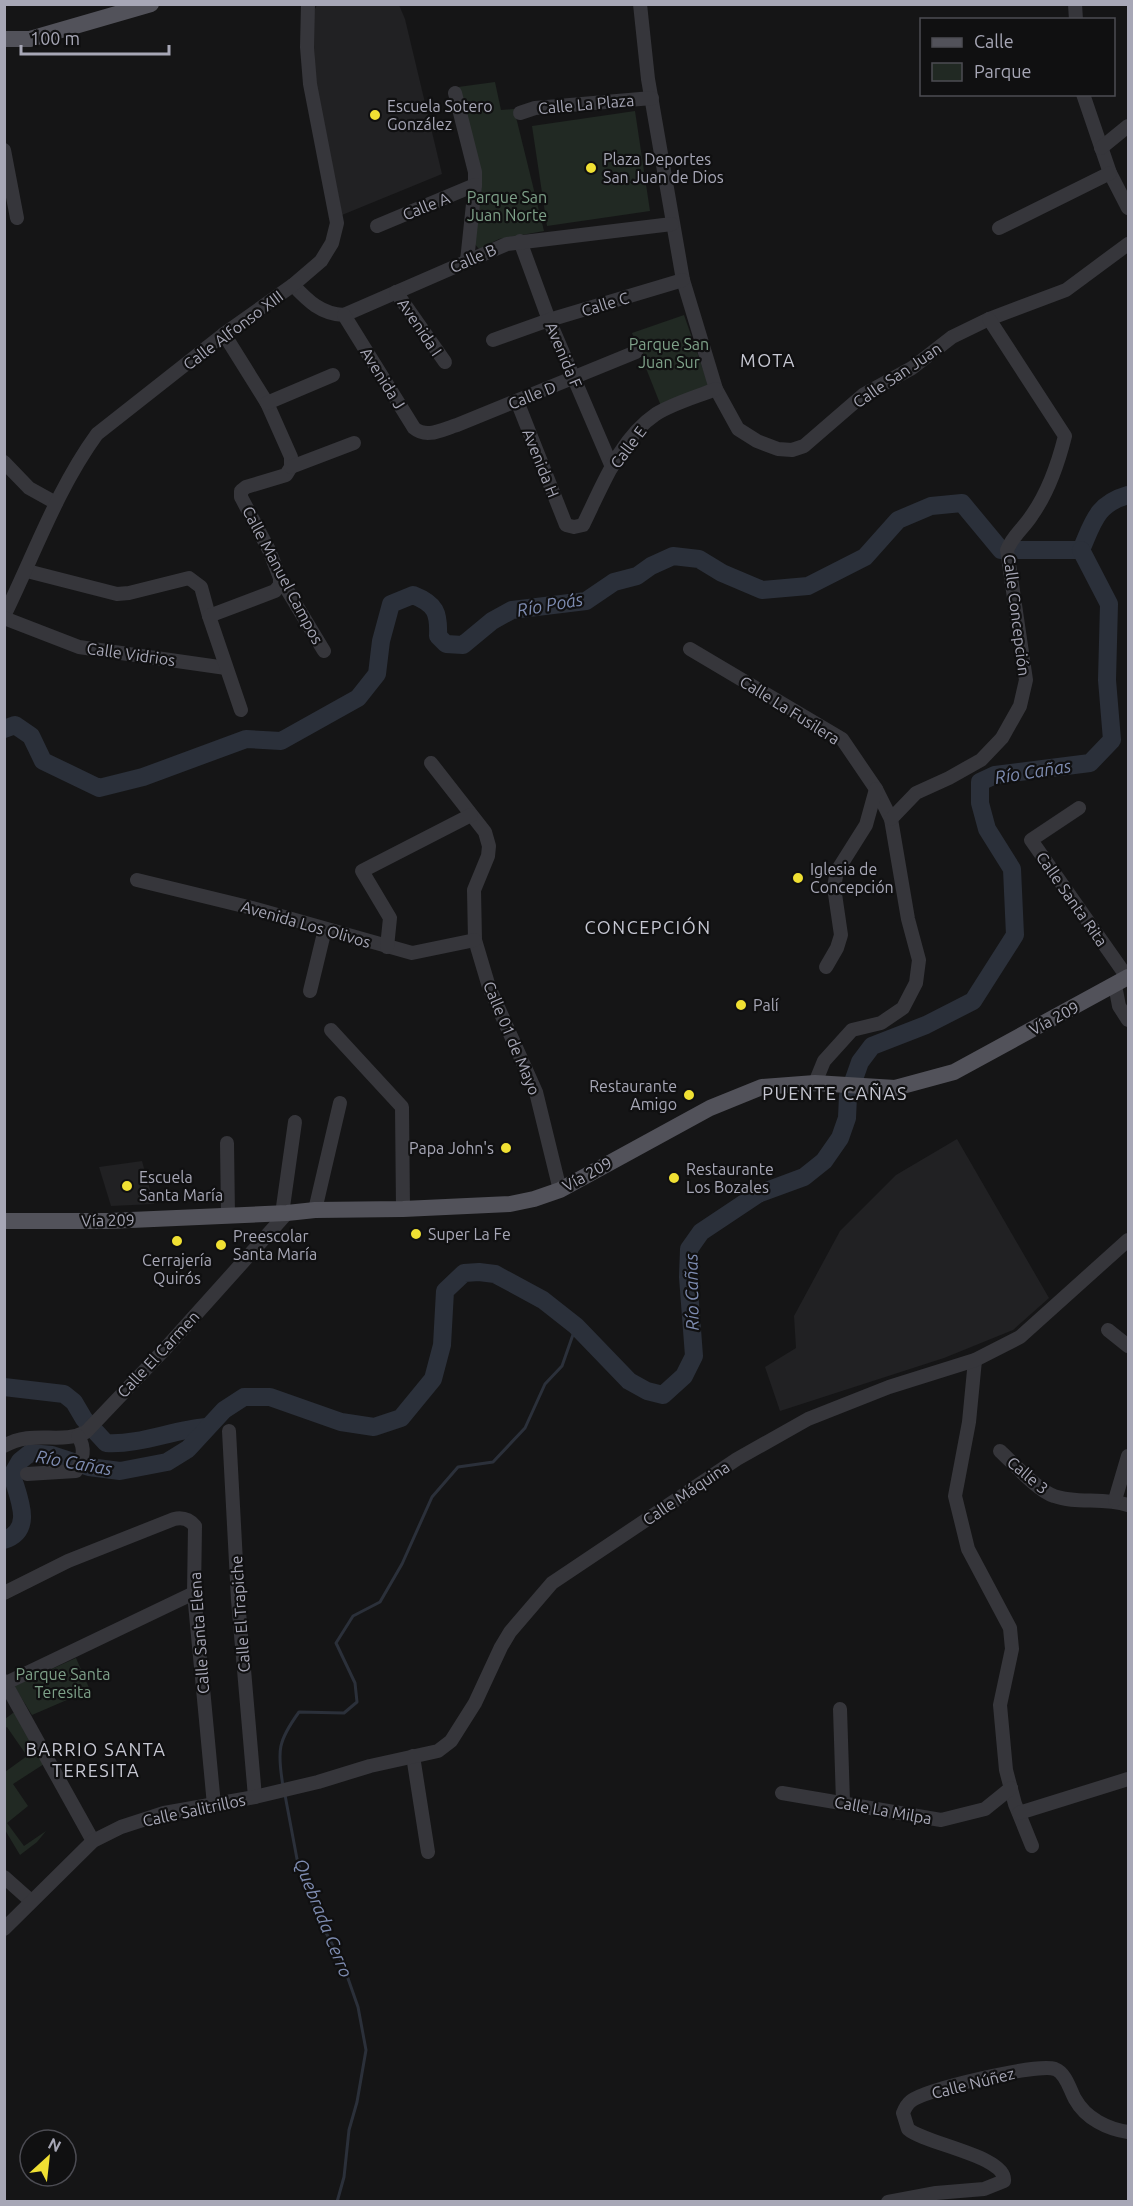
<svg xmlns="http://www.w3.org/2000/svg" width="1133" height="2206" font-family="Ubuntu,sans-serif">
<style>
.built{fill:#212123}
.green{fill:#212923}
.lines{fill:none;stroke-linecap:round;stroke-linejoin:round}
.stream{stroke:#2b303a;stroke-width:3}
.river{stroke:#2b303a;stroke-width:18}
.minor{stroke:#36363b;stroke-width:14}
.major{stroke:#52525a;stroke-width:16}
.poi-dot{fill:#f0e033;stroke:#101011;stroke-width:2}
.labels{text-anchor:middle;stroke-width:4.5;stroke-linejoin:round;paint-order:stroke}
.street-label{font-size:16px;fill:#a7a7b6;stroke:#101011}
.poi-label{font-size:16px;fill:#a7a7b6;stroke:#101011;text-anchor:start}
.park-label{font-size:16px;fill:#7ea189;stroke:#101011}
.neighbourhood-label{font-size:18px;letter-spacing:1.5px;fill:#c7c8d3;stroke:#101011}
.water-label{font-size:18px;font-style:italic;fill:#7e8cb1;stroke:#101011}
</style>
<rect width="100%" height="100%" fill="#151516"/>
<g class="built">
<polygon points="317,5 399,5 405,19 442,174 342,215 315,78 313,13"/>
<polygon points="957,1139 1049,1298 1013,1330 944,1358 780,1411 765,1367 796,1348 794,1316 840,1231 896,1175"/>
<polygon points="142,1161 154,1204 111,1206 99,1167"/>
</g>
<g class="green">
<polygon points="495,82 501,110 514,109 544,231 499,239 479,249 473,242 476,161 458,87"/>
<polygon points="635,111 650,211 547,226 532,126"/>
<polygon points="684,315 709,386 661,406 632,333"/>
<polygon points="76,1658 90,1690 32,1715 14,1686"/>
<polygon points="13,1713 16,1713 44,1764 13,1784 28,1806 7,1823 24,1846 46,1831 37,1842 20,1855 5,1830 5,1772 27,1756 7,1727 5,1728 5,1719"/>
</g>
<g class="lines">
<g class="stream">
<path d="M283,1786C277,1750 278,1741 299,1712L344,1713L357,1702L355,1683L336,1643L353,1616L380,1602L402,1564L432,1497L458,1467L493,1462L525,1428L545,1384L562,1366L576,1326"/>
<polyline points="285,1795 297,1859 306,1888 322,1925 344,1967 358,2007 366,2050 357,2102 349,2130 344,2177 337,2202"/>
</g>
<g class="river">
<path d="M1081,550C1093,523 1096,504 1128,495"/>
<path d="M4,729L15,725L31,736L43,761L99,788L143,777L246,739L281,741L358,698L377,674L381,641L391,604L413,595C436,604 439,613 438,636L446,644L463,645L492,621L512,610L586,601L614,582L637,576L651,566L673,556L699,559L722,573L762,590L808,586L865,557L898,520L931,506L962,503L1001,550H1081"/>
<path d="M4,1387L64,1394L74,1402L84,1419L106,1443C140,1445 172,1430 206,1427"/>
<path d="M4,1540C35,1530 18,1497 12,1475L20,1461L30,1453L52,1455L89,1467L120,1471L167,1462L188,1449L224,1410L244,1397H270L341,1422L374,1427L401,1418L433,1379L442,1345L445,1291L464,1273L479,1272L495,1274L543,1300L576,1326L629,1381L647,1391L663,1395L684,1376L694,1356L688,1277L689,1249L701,1232L758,1194L804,1177L824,1161L840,1138L847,1118L848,1096L860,1062L872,1046L926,1025L973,1001L1015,935L1012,869L987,829L980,803V782L995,775L1090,763L1112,740L1107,680L1109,604L1081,550"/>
</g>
<g class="minor">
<polyline points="640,4 648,79 683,280 716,389 738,429 757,441 778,449 792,450 804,446 863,395 912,368 952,337 989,319 1066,290 1128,244"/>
<polyline points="1075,4 1076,20"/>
<polyline points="455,93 475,172 475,185 467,261"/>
<polyline points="1083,94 1110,173 1128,208"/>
<polyline points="520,113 535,108 652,98"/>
<polyline points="1101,148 1128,126"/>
<polyline points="4,150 17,218"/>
<polyline points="377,226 475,185"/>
<polyline points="999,228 1110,173"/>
<polyline points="520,241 549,320 612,467"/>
<path d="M293,285C308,301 321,314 344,315L507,244L672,224"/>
<polyline points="396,292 445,362"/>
<path d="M344,315L414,428C427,439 443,429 457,425L636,352"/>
<polyline points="224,334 267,403 291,457 291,467 286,475 246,487 241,491 241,497 269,550 280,578 324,651"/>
<polyline points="493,340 549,320 683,280"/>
<path d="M517,401L566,525L574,527L583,525C602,487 619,439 656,414C674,403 696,397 716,389"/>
<polyline points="267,403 333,375"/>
<polyline points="4,462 29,488 56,503"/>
<polyline points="291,467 354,443"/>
<polyline points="27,571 117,594 129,593 189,578 201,587 209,616"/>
<path d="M4,616C34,555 57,489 97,434L224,334L293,285L321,261L332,243L337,223L310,84L307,47L308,4"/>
<polyline points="4,618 79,647 226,668"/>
<polyline points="690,649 842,739 876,789 891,819 908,919 919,960 916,983 903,1008 881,1023 852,1030 824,1061 815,1083"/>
<polyline points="241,710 209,616 275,591 280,585 280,578"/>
<polyline points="431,763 485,832 489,846 488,856 474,890 475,940 489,987 536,1092 560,1190"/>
<polyline points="1079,808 1031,840 1127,977"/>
<path d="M891,819L916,793L949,778L981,760L1002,738L1020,706L1026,680L1007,550C1013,535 1024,528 1032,515C1049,491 1058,464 1065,436L989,319"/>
<polyline points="137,880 256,909 412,953 475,940"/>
<polyline points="387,947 390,918 362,871 471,815"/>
<polyline points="826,967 837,948 841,935 834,887 837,871 866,825 876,789"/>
<polyline points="1115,985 1119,1006 1128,1020"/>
<polyline points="310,991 325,929"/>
<polyline points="331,1030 402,1107 403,1209"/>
<polyline points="227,1143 228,1215"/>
<polyline points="315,1210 340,1103"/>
<polyline points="282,1214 295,1122"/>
<polyline points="1108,1330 1128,1346"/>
<polyline points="975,1360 969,1422 955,1496 968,1549 1010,1628 1012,1649 1000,1705 1006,1770 1015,1804 1032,1846"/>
<polyline points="229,1431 238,1600 255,1797"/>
<path d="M4,1446C33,1429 61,1445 86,1432L164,1350L287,1213"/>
<path d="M1000,1451C1013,1463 1038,1491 1054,1496C1076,1504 1104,1497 1128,1505"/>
<path d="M27,1474L76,1471C83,1458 86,1449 78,1436"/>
<polyline points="1115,1500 1128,1456"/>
<path d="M4,1593L68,1561L174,1519C183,1517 189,1519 195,1526L194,1593L214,1805"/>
<polyline points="4,1681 93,1841"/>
<polyline points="6,1683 194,1593"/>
<polyline points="840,1709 843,1802"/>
<polyline points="413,1756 428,1852"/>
<polyline points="782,1793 941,1820 985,1809 1011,1788"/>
<polyline points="1019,1813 1128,1779"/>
<polyline points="4,1877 31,1901"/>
<polyline points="4,1929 93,1841 121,1827 164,1813 255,1797 318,1782 370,1766 438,1751 451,1741 475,1703 501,1647 510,1632 552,1583 737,1459 808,1419 889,1387 975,1360 1020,1337 1128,1240"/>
<path d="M888,2202L936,2193L984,2189L1004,2181C1007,2156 925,2144 908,2129L903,2113C905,2108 907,2104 911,2101C926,2089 1037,2063 1055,2069C1066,2073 1070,2090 1075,2099C1086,2119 1108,2129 1128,2132"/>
</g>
<g class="major">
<polyline points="4,39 30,39 151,4"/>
<polyline points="4,1221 108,1221 287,1213 315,1210 403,1209 510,1204 534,1199 560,1190 710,1108 762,1087 815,1083 895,1088 954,1072 1128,977"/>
</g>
</g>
<g class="poi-dot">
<circle cx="375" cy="115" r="6"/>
<circle cx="591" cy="168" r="6"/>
<circle cx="798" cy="878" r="6"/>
<circle cx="741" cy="1005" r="6"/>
<circle cx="689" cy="1095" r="6"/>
<circle cx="506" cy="1148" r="6"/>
<circle cx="674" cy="1178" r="6"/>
<circle cx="127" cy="1186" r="6"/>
<circle cx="416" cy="1234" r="6"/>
<circle cx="177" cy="1241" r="6"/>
<circle cx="221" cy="1245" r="6"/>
</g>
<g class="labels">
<g class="street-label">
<text transform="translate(586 104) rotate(-5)" y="6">Calle La Plaza</text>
<text transform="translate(426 206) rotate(-22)" y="6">Calle A</text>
<text transform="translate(473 258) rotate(-24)" y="6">Calle B</text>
<text transform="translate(605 304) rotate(-17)" y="6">Calle C</text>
<text transform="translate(420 327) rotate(56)" y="6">Avenida I</text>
<text transform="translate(233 330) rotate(-37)" y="6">Calle Alfonso XIII</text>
<text transform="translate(564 355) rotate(67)" y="6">Avenida F</text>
<text transform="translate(897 375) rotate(-34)" y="6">Calle San Juan</text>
<text transform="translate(383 378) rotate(58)" y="6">Avenida J</text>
<text transform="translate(532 395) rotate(-22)" y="6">Calle D</text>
<text transform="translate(628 447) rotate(-53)" y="6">Calle E</text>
<text transform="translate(541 463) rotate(68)" y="6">Avenida H</text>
<text transform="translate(283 575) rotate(62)" y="6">Calle Manuel Campos</text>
<text transform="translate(1017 615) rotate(83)" y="6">Calle Concepción</text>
<text transform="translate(131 654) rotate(8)" y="6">Calle Vidrios</text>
<text transform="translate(790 710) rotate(32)" y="6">Calle La Fusilera</text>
<text transform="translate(1072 899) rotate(55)" y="6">Calle Santa Rita</text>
<text transform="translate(306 924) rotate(16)" y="6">Avenida Los Olivos</text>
<text transform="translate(1054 1018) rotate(-28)" y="6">Vía 209</text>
<text transform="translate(512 1038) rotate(67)" y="6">Calle 01 de Mayo</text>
<text transform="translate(587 1174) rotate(-29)" y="6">Vía 209</text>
<text transform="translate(108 1220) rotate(-1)" y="6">Vía 209</text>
<text transform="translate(158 1354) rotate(-47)" y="6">Calle El Carmen</text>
<text transform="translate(1028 1475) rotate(40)" y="6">Calle 3</text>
<text transform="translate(686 1493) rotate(-34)" y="6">Calle Máquina</text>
<text transform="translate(240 1614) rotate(-94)" y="6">Calle El Trapiche</text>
<text transform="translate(199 1633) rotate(-94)" y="6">Calle Santa Elena</text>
<text transform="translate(194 1810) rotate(-12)" y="6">Calle Salitrillos</text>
<text transform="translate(883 1810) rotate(10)" y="6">Calle La Milpa</text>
<text transform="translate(973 2083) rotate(-14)" y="6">Calle Núñez</text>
</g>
<g class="poi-label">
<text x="387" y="112">Escuela Sotero<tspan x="387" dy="18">González</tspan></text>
<text x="603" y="165">Plaza Deportes<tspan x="603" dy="18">San Juan de Dios</tspan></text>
<text x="810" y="875">Iglesia de<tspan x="810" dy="18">Concepción</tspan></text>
<text x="753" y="1011">Palí</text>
<text x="677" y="1092" text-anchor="end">Restaurante<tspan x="677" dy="18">Amigo</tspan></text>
<text x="494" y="1154" text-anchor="end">Papa John's</text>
<text x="686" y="1175">Restaurante<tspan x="686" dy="18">Los Bozales</tspan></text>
<text x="139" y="1183">Escuela<tspan x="139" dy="18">Santa María</tspan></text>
<text x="428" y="1240">Super La Fe</text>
<text x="233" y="1242">Preescolar<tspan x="233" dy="18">Santa María</tspan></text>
<text x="177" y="1266" text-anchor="middle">Cerrajería<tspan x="177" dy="18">Quirós</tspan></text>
</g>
<g class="park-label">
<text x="507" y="203">Parque San<tspan x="507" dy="18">Juan Norte</tspan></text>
<text x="669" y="350">Parque San<tspan x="669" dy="18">Juan Sur</tspan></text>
<text x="63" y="1680">Parque Santa<tspan x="63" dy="18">Teresita</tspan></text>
</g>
<g class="neighbourhood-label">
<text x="768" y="367">MOTA</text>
<text x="648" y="934">CONCEPCIÓN</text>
<text x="835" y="1100">PUENTE CAÑAS</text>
<text x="96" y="1756">BARRIO SANTA<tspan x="96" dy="21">TERESITA</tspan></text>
</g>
<g class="water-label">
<text transform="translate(550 605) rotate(-10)" y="6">Río Poás</text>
<text transform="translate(1033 772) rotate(-9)" y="6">Río Cañas</text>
<text transform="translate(692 1292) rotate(-91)" y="6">Río Cañas</text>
<text transform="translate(74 1463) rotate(10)" y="6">Río Cañas</text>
<text transform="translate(323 1918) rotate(68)" y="6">Quebrada Cerro</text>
</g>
</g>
<rect width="1133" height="2206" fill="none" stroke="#a7a7b6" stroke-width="12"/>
<rect x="920" y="18" width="195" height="78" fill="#101011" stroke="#4c4c53" stroke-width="1.5"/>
<rect x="932" y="38" width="30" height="9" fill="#52525a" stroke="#4c4c53" stroke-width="1.5"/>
<text x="974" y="48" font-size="18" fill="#a7a7b6">Calle</text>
<rect x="932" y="63" width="30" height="18" fill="#212923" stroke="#4c4c53" stroke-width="1.5"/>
<text x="974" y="78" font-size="18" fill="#a7a7b6">Parque</text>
<g transform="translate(48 2158) rotate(27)"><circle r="28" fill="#101011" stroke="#4c4c53" stroke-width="1.5"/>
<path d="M0-4.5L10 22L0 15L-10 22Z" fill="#f0e033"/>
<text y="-9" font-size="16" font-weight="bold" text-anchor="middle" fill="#a7a7b6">N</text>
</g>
<path d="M21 45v9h148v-9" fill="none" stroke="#a7a7b6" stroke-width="3"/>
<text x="30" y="45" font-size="18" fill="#a7a7b6" stroke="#101011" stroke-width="4.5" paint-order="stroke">100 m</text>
</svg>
